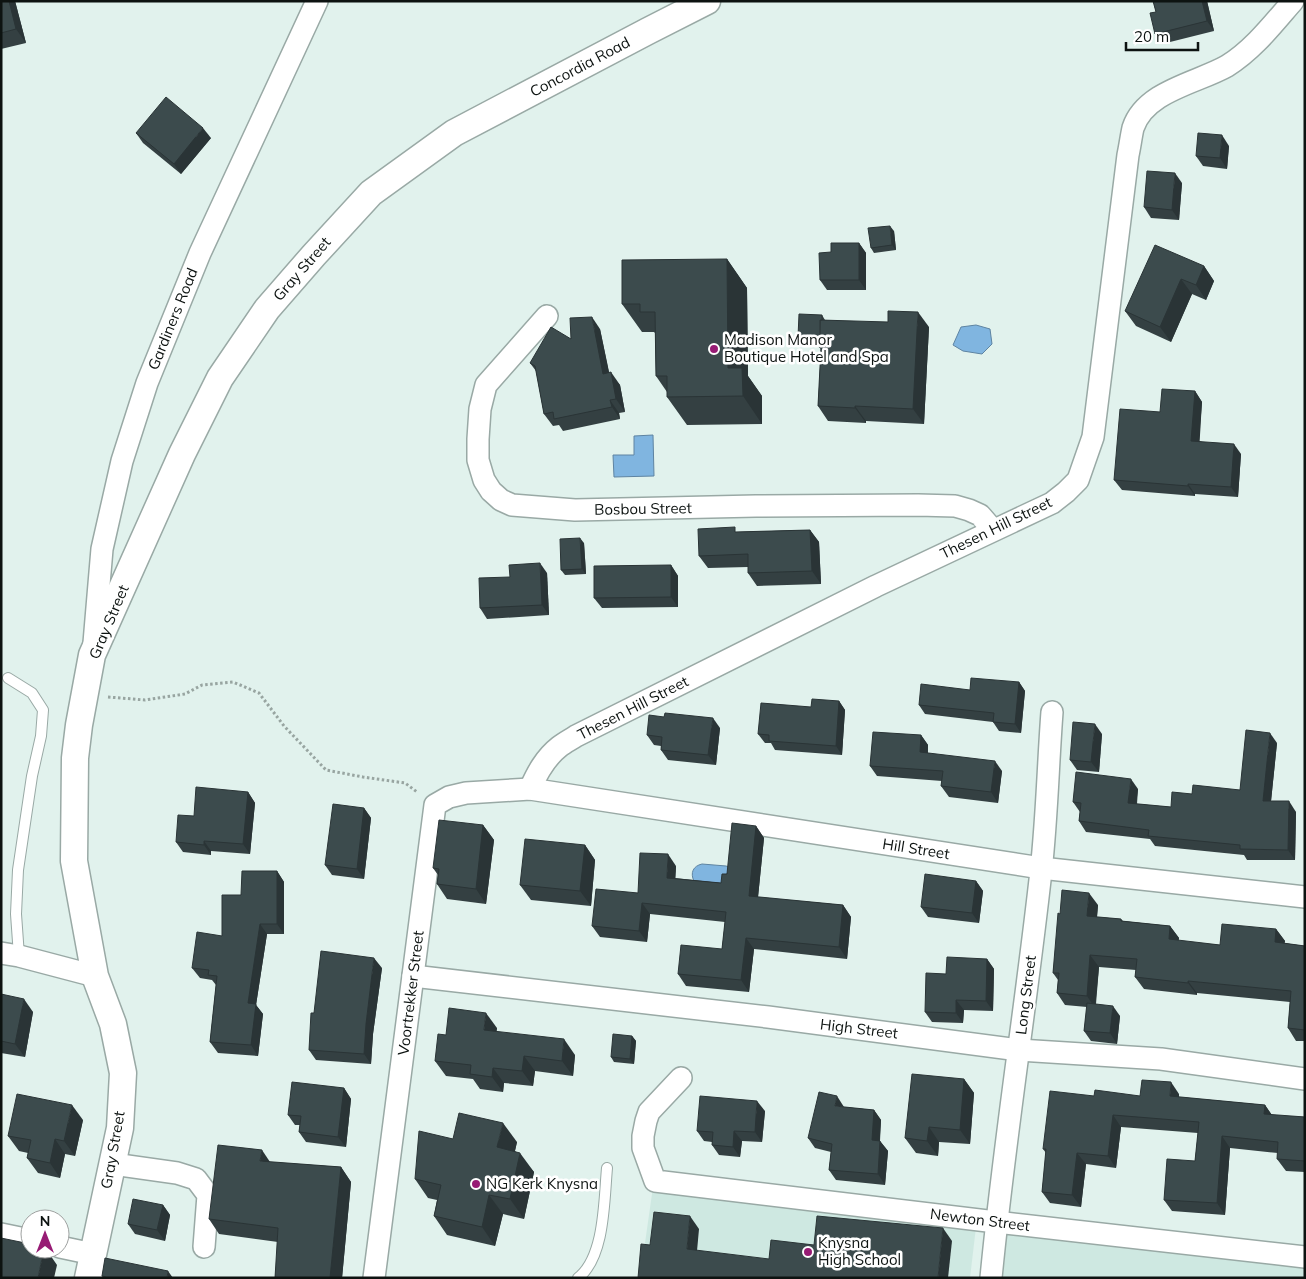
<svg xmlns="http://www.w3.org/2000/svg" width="1306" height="1279" font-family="Mulish,sans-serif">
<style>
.built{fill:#cee8e1}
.water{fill:#80b5e0;stroke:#5e84a2}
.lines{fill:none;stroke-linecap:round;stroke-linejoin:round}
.service-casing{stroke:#99a9a5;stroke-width:12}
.minor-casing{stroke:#99a9a5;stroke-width:24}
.tertiary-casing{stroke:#99a9a5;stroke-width:29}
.path{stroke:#98a5a1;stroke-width:3;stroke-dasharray:2.5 2.5;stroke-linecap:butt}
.service{stroke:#fff;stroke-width:10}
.minor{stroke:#fff;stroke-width:21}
.tertiary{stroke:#fff;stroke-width:26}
.wall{fill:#344042}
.shaded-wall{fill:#2a3436}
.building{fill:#3c4b4d;stroke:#2a3436}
.poi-dot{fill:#971b74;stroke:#fff;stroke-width:2}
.labels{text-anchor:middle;stroke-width:5;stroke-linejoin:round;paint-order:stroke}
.street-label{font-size:15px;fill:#0d1311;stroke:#fff}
.poi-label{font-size:15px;fill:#0d1311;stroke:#fff;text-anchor:start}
</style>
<rect width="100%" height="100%" fill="#e1f2ed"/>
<g class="built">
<polygon points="653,1187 976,1227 970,1278 640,1278"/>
<polygon points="1007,1232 1305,1268 1305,1278 1003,1278"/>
</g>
<g class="water">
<polygon points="976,325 990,329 992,344 982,354 963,351 953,345 961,327"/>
<polygon points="653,435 654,476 614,477 613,455 634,455 634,436"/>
<path d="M702,864L726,866L729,867L728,886L694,881C690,873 693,866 702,864Z"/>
</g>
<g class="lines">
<g class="service-casing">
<g id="service">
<polyline points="8,678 32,693 43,710 41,736 32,776 18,870 16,914 19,956"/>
<path d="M578,1278C605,1257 604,1200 607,1168"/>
</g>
</g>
<g class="minor-casing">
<g id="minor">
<polyline points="547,316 486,385 480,409 478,439 478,460 484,480 491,491 501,500 512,505 575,510 756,506 918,505 955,506 969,510 980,515 993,530"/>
<polyline points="94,643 102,549 122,461 147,383 200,253 317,1"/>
<path d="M530,789C537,773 545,758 559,747C564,743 570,740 576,736L876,586L1052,503L1066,492L1078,480L1093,437L1128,155C1130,146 1131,137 1133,128C1145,91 1197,83 1227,66C1253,50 1273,24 1293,1"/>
<polyline points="1,953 19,956 95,976"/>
<polyline points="413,976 768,1017 1019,1050 1161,1059 1305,1079"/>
<polyline points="681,1078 649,1112 646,1121 643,1136 643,1148 655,1181 996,1222 1305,1257"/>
<polyline points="113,1164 177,1173 196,1179 208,1195 204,1247"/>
<polyline points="1,1234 30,1240"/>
<polyline points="60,1247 93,1254"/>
<polyline points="374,1278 435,805 449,797 466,793 530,789 1041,868 1305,897"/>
<path d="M991,1278C1004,1142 1026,1007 1041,871C1047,818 1048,765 1052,712"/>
</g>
</g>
<g class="tertiary-casing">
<polyline id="tertiary" points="88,1278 120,1128 123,1073 113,1024 95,976 74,861 75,758 79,725 92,655 182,454 220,378 267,309 314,255 371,193 454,133 648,31 707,1"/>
</g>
<polyline class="path" points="108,697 145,700 185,694 202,685 233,682 259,693 284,726 326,770 363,777 405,783 417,792"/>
<use href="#service" class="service"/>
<use href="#minor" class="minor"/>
<use href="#tertiary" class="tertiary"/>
</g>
<g class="wall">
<polygon points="1,1 15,1 26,43 1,49"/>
<polygon points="1153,1 1207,1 1214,31 1162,44 1155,34 1156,12"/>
<polygon points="136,133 211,138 181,174 143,143"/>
<polygon points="1229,146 1227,169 1203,166 1196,156"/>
<polygon points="1182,183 1179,220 1151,218 1144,207"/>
<polygon points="894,231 896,250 874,253 871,248"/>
<polygon points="859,243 866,253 866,290 827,290 820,280 831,252"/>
<polygon points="727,259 747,288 748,376 762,396 762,424 687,425 667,397 667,392 656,376 655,333 654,332 642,332 622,304"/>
<polygon points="1204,266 1214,281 1206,300 1192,294 1171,342 1136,326 1125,311"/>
<polygon points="822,315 825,320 929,327 924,424 866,421 866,423 828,421 818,406 821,349 819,347 819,343 802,342 798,337"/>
<polygon points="600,329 609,373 620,385 625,412 619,413 620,419 563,431 559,425 553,426 544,414 536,371 530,363 571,339"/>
<polygon points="1195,391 1202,402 1199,441 1241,454 1238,497 1195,494 1195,496 1122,490 1114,480 1160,412"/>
<polygon points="810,530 819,542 821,584 757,586 748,573 748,567 708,568 699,556 738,532"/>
<polygon points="584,543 586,574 565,575 561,570"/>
<polygon points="671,565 678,576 678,607 602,608 594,598"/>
<polygon points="547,573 549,615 487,619 480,608 510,577"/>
<polygon points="1019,682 1025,691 1021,733 999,731 993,722 925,714 919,705 970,690"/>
<polygon points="839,701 845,710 842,755 775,750 771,743 765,743 758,734 811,707"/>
<polygon points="720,728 716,765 668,760 661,750 661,746 654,745 647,735"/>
<polygon points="1102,734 1099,772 1077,770 1070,760"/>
<polygon points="921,735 928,745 928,753 1002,771 998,803 949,797 941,786 942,781 877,776 870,766"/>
<polygon points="1277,743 1271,801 1296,812 1295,860 1247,860 1244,855 1155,846 1150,839 1086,832 1079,821 1080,812 1073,802 1138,789 1137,804 1171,807 1192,794 1240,790"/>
<polygon points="248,792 255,803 250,854 211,851 211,855 183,852 176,842 194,816"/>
<polygon points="364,808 371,818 364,879 332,875 325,865"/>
<polygon points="483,825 494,840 486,904 447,899 437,884 438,875 433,868"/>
<polygon points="756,826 764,838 758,897 843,905 851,917 847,959 754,949 749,992 686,986 678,974 722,949 725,922 650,914 647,942 600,937 592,926 676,866 675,878 721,883"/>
<polygon points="585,845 595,860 591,906 531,900 520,885"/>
<polygon points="277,871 284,882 284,934 267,934 256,1005 263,1014 258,1056 218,1053 210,1042 216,985 212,980 200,978 192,968 222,936 241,895"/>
<polygon points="976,881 983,891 979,923 928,917 921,907"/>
<polygon points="1098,905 1097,917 1121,919 1123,921 1170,926 1179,938 1178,941 1220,945 1276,929 1285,941 1284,943 1305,946 1305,1041 1296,1041 1288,1028 1290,1002 1197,993 1197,995 1144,989 1135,977 1136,970 1099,967 1096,1004 1120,1016 1117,1044 1091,1041 1084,1031 1087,1007 1065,1005 1057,993 1058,980 1053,973 1060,914"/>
<polygon points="987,959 994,969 993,1011 964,1010 963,1023 932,1022 925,1012"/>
<polygon points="382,968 373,1034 371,1064 316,1060 309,1050 314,1013"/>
<polygon points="1,994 33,1012 25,1057 1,1053"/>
<polygon points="497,1028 496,1032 575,1055 573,1076 535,1071 533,1086 504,1083 503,1092 480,1089 473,1079 446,1076 435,1061 446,1035"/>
<polygon points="632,1036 636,1041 634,1064 614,1062 611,1057"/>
<polygon points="964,1079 974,1093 970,1144 939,1142 938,1156 916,1153 905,1138"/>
<polygon points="344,1088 351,1099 346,1147 306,1142 299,1132 300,1125 295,1125 288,1115"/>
<polygon points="1179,1094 1179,1097 1265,1105 1272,1115 1305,1117 1305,1172 1286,1171 1277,1159 1278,1153 1230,1148 1225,1215 1172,1211 1164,1200 1195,1161 1198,1133 1121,1127 1116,1168 1086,1164 1081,1207 1050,1203 1042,1192 1046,1153 1043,1149 1140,1096"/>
<polygon points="844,1107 874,1110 881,1120 880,1141 888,1151 885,1185 836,1180 829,1170 831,1152 815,1148 808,1138"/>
<polygon points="765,1111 762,1142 742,1141 740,1157 719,1155 712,1145 712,1142 704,1141 697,1131"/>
<polygon points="83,1120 75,1156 65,1154 60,1178 38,1173 27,1158 28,1153 19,1151 8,1136"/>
<polygon points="453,1139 517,1142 515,1151 534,1172 524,1219 503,1214 495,1246 447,1235 434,1216 437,1200 428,1198 415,1179"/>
<polygon points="270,1162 341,1167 351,1182 342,1278 275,1278 278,1242 219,1234 209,1219"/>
<polygon points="163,1205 170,1215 165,1241 135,1234 128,1224"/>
</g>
<g class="shaded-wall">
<polygon points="9,1 15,1 26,43 16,29"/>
<polygon points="1202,1 1207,1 1214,31 1207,21"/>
<polygon points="203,128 211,138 181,174 174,164"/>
<polygon points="1222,135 1229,146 1227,169 1220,158"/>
<polygon points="1175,173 1182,183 1179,220 1172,210"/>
<polygon points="890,226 894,231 896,250 892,245"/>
<polygon points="859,243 866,253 866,290 859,280"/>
<polygon points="727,259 747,288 748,376 762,396 762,424 743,396 728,368"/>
<polygon points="1204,266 1214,281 1206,300 1196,285"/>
<polygon points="1181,279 1192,294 1171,342 1160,327"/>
<polygon points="918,312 929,327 924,424 913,409"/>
<polygon points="592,317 600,329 612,386 603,374"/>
<polygon points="611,372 620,385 625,412 616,399"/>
<polygon points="1195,391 1202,402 1199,451 1191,441"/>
<polygon points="610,400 619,413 620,419 612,407"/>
<polygon points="855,406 866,421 866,423 855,408"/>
<polygon points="1234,444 1241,454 1238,497 1231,487"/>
<polygon points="1188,484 1195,494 1195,496 1188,486"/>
<polygon points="810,530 819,542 821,584 812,571"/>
<polygon points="580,538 584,543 586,574 582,569"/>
<polygon points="540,563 547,573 549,615 542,605"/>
<polygon points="671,565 678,576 678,607 671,597"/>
<polygon points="1019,682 1025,691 1021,733 1015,724"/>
<polygon points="839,701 845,710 842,755 836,746"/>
<polygon points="713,718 720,728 716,765 708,755"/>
<polygon points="1095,724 1102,734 1099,772 1091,762"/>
<polygon points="1270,733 1277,743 1270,811 1263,801"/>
<polygon points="921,735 928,745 927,762 920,752"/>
<polygon points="995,761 1002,771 998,803 991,792"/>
<polygon points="1131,779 1138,789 1135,813 1128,803"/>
<polygon points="248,792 255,803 250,854 243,844"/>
<polygon points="1289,801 1296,812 1295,860 1288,850"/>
<polygon points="364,808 371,818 364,879 357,869"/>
<polygon points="483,825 494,840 486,904 476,889"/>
<polygon points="756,826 764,838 757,907 749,896"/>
<polygon points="204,841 211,851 211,855 204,845"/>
<polygon points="585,845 595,860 591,906 580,891"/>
<polygon points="668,854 676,866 675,889 667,878"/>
<polygon points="277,871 284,882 284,934 277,924"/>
<polygon points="976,881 983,891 979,923 972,913"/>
<polygon points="1089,893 1098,905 1096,928 1087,916"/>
<polygon points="642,903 650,914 647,942 639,931"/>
<polygon points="843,905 851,917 847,959 839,947"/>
<polygon points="260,924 267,934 256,1005 263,1014 258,1056 251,1045 248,1003"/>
<polygon points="1170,926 1179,938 1177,951 1169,939"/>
<polygon points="1276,929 1285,941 1283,954 1275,942"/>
<polygon points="746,938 754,949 749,992 741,980"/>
<polygon points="1090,955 1099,967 1095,1008 1087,996"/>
<polygon points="374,958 382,968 373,1034 371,1064 364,1054 366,1024"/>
<polygon points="987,959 994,969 993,1011 986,1001"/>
<polygon points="1188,981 1197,993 1197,995 1188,983"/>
<polygon points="24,999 33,1012 25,1057 15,1044"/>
<polygon points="956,1000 964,1010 963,1023 956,1013"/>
<polygon points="1113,1006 1120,1016 1117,1044 1110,1033"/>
<polygon points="486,1013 497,1028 495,1045 484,1030"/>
<polygon points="632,1036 636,1041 634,1064 630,1059"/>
<polygon points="564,1039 575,1055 573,1076 562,1061"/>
<polygon points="524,1056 535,1071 533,1086 522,1071"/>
<polygon points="493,1068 504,1083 503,1092 492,1077"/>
<polygon points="964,1079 974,1093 970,1144 960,1130"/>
<polygon points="1171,1082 1179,1094 1178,1107 1170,1096"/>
<polygon points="344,1088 351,1099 346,1147 338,1137"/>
<polygon points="837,1096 844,1107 835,1106"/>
<polygon points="757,1101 765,1111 762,1142 755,1132"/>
<polygon points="72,1105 83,1120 75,1156 64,1141"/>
<polygon points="1265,1105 1273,1117 1264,1114"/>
<polygon points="874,1110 881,1120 879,1150 872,1140"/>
<polygon points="1113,1115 1121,1127 1116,1168 1108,1156"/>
<polygon points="503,1123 517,1142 511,1167 497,1147"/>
<polygon points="929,1127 939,1142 938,1156 927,1141"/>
<polygon points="734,1131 742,1141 740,1157 733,1147"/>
<polygon points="1222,1136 1230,1148 1225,1215 1217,1203"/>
<polygon points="55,1139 65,1154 60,1178 50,1163"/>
<polygon points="880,1141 888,1151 885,1185 878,1174"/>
<polygon points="262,1150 272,1165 260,1161"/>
<polygon points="520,1153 534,1172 524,1219 510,1199"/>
<polygon points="1077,1153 1086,1164 1081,1207 1072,1195"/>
<polygon points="341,1167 351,1182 342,1278 330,1278"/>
<polygon points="489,1195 503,1214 495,1246 482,1227"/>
<polygon points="163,1205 170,1215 165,1241 157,1230"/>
<polygon points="690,1216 699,1229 696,1262 687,1249"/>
<polygon points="943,1228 952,1241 948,1278 938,1278"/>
<polygon points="44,1249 46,1249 57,1265 54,1278 38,1278"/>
<polygon points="168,1271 173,1278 167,1278"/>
</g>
<g class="building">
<polygon points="1,1 9,1 16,29 1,33"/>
<polygon points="1153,1 1202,1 1207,21 1155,34 1150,13 1156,12"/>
<polygon points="166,97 203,128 174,164 136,133"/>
<polygon points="1198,133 1222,135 1220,158 1196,156"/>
<polygon points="1147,171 1175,173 1172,210 1144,207"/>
<polygon points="890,226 892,245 871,248 868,228"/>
<polygon points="831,243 859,243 859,280 820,280 819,253 831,252"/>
<polygon points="1155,245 1204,266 1196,285 1181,279 1160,327 1125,311"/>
<polygon points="727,259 728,368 742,368 743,396 667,397 667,376 656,376 655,312 640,312 640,304 622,304 622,260"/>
<polygon points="888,311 918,312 913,409 855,406 855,408 818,406 821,347 819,347 820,320 888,322"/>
<polygon points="799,314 822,315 822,320 820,320 820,338 798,337"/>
<polygon points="592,317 603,374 611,372 616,399 610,400 612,407 554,419 553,412 544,414 535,366 530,363 551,327 571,339 570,318"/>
<polygon points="1162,389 1195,391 1191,441 1234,444 1231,487 1188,484 1188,486 1114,480 1120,409 1160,412"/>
<polygon points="735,527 735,532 810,530 812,571 748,573 748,554 699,556 698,529"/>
<polygon points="580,538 582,569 561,570 560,539"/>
<polygon points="540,563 542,605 480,608 479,578 510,577 509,565"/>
<polygon points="671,565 671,597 594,598 594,566"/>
<polygon points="971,678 1019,682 1015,724 993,722 994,713 919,705 921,684 970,690"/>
<polygon points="812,699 839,701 836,746 769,741 769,735 758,734 761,703 811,707"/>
<polygon points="665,713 713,718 708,755 661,750 662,737 647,735 649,715 664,717"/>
<polygon points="1073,722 1095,724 1091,762 1070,760"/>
<polygon points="1246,730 1270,733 1263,801 1289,801 1288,850 1240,849 1240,845 1148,836 1149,830 1079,821 1081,803 1073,802 1076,772 1131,779 1128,803 1171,807 1172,792 1192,794 1193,785 1240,790"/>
<polygon points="873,732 921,735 920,752 995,761 991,792 941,786 943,771 870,766"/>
<polygon points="196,787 248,792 243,844 204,841 204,845 176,842 178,815 194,816"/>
<polygon points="333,804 364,808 357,869 325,865"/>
<polygon points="439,820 483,825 476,889 437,884 439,869 433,868"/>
<polygon points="732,823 756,826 749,896 843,905 839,947 746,938 741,980 678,974 681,945 722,949 726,912 642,903 639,931 592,926 596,889 638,893 640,853 668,854 667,878 721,883 722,874 727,874"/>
<polygon points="525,839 585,845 580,891 520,885"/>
<polygon points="242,871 277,871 277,924 260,924 248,1003 256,1004 251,1045 210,1042 217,976 208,975 209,970 192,968 197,932 222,936 222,895 241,895"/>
<polygon points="925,874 976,881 972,913 921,907"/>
<polygon points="1062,890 1089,893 1087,916 1121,919 1121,921 1170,926 1169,939 1220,945 1222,924 1276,929 1275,942 1305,946 1305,1030 1288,1028 1291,991 1188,981 1188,983 1135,977 1137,959 1090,955 1087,996 1057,993 1059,973 1053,973 1058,913 1060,914"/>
<polygon points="321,951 374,958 366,1024 364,1054 309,1050 311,1013 314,1013"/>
<polygon points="947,957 987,959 986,1001 956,1000 956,1013 925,1012 926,973 946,974"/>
<polygon points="1,994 24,999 15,1044 1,1041"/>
<polygon points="1087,1003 1113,1006 1110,1033 1084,1031"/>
<polygon points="449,1008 486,1013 484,1030 564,1039 562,1061 524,1056 522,1071 493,1068 492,1077 470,1074 471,1065 435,1061 438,1034 446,1035"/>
<polygon points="613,1034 632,1036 630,1059 611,1057"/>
<polygon points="912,1074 964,1079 960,1130 929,1127 927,1141 905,1138"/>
<polygon points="1142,1080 1171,1082 1170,1096 1265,1105 1264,1114 1305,1117 1305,1161 1277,1159 1278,1142 1222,1136 1217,1203 1164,1200 1167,1159 1195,1161 1199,1122 1113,1115 1108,1156 1077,1153 1072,1195 1042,1192 1046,1149 1043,1149 1050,1091 1094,1096 1095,1090 1140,1096"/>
<polygon points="292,1082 344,1088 338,1137 299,1132 301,1116 288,1115"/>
<polygon points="819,1092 837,1096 835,1106 874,1110 872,1140 880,1141 878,1174 829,1170 832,1144 808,1138"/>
<polygon points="17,1094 72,1105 64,1141 55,1139 50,1163 27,1158 31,1140 8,1136"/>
<polygon points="700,1096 757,1101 755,1132 734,1131 733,1147 712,1145 713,1132 697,1131"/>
<polygon points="459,1113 503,1123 497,1147 520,1153 510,1199 489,1195 482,1227 434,1216 441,1185 415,1179 419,1131 453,1139"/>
<polygon points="218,1145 262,1150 260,1161 341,1167 330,1278 275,1278 278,1228 209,1219"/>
<polygon points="133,1199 163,1205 157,1230 128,1224"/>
<polygon points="654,1212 690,1216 687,1249 769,1259 771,1240 814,1245 817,1216 943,1228 938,1278 638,1278 641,1244 650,1245"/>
<polygon points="1,1238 30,1244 30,1249 44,1249 38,1278 1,1278"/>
<polygon points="105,1258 168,1271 167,1278 105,1278 106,1277 102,1276"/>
</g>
<g class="poi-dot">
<circle cx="714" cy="349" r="5"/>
<circle cx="476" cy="1184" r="5"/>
<circle cx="808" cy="1252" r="5"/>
</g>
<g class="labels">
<g class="street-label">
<text transform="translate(580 67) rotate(-28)" y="5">Concordia Road</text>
<text transform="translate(302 269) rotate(-49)" y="5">Gray Street</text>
<text transform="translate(173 319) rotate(-68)" y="5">Gardiners Road</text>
<text transform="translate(643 509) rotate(-1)" y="5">Bosbou Street</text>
<text transform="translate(996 528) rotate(-26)" y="5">Thesen Hill Street</text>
<text transform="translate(109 622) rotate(-67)" y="5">Gray Street</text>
<text transform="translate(633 708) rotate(-27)" y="5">Thesen Hill Street</text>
<text transform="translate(916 849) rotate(9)" y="5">Hill Street</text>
<text transform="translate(411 993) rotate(-83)" y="5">Voortrekker Street</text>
<text transform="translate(1026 995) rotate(-83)" y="5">Long Street</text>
<text transform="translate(859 1029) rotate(7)" y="5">High Street</text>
<text transform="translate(113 1150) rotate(-80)" y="5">Gray Street</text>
<text transform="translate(980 1220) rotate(7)" y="5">Newton Street</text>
</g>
<g class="poi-label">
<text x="724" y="345">Madison Manor<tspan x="724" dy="17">Boutique Hotel and Spa</tspan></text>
<text x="486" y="1189">NG Kerk Knysna</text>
<text x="818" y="1248">Knysna<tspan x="818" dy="17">High School</tspan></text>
</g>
</g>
<rect width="1306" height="1279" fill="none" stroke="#0d1311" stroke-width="5"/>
<g transform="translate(45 1234)"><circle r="24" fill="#ffffff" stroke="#9ea1a0"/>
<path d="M0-4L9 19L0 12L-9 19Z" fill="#971b74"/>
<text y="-8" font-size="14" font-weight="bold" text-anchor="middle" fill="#0d1311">N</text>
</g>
<path d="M1126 42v8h72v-8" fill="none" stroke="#0d1311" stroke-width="2.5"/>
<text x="1134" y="42" font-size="15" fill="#0d1311" stroke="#ffffff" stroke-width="4" paint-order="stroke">20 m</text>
</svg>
